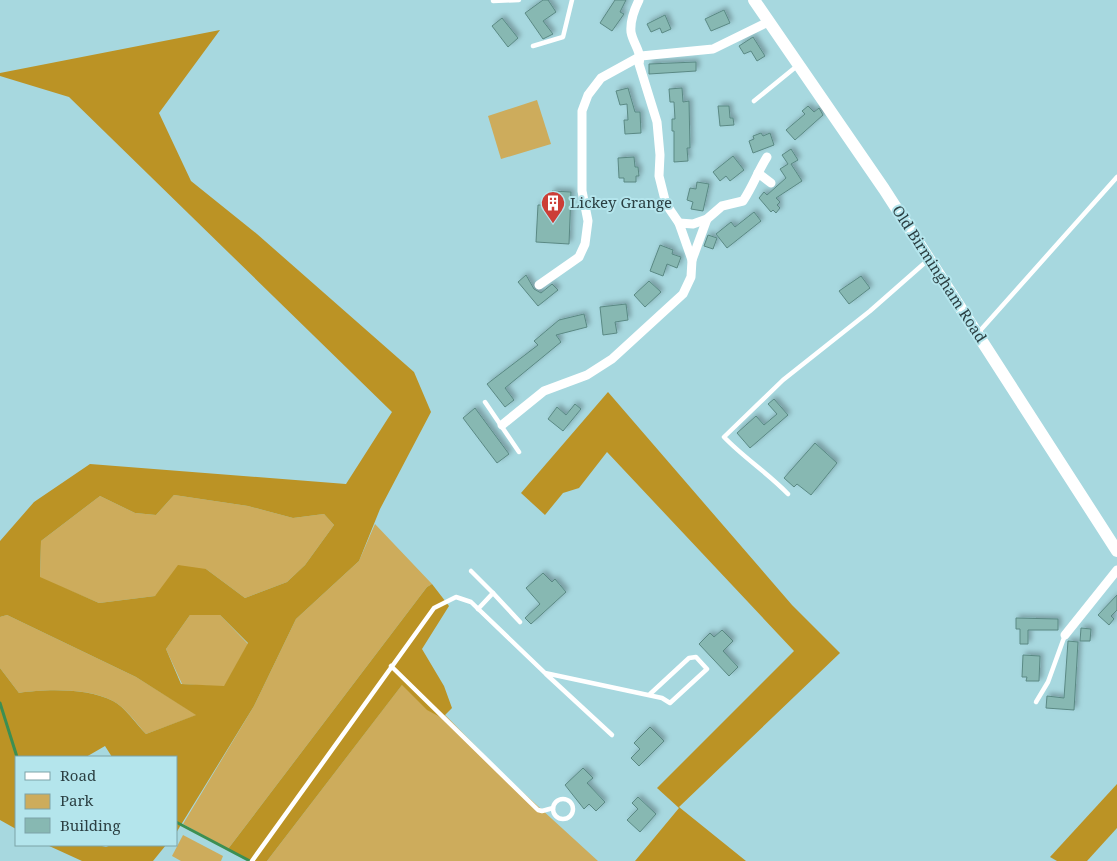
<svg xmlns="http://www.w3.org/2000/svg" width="1117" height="861" font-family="'Noto Serif',serif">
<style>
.green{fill:#cdac5c}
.forest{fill:#bb9325;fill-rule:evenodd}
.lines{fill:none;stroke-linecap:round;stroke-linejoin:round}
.stream{stroke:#3c8f52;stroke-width:3}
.building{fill:#87b8b2;stroke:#5a8984;filter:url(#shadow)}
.service{stroke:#fff;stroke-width:4.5}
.minor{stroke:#fff;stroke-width:9}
.secondary{stroke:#fff;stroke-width:12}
.labels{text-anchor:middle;stroke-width:4;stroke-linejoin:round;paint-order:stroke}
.poi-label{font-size:15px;fill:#2b3f42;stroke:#b4e5ec;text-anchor:start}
.street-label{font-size:15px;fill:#2b3f42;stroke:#b4e5ec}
</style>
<defs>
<filter id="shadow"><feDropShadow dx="3" dy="-3" stdDeviation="2.5" flood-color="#0004"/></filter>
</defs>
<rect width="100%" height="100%" fill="#a7d8df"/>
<g class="green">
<polygon points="537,100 551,144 501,159 488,116"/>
<polygon points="174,495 248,506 293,518 324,514 334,525 305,565 287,582 245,598 206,569 155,596 99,603 40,578 41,541 100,496 135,513 156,515"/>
<polygon points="375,524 432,584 427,587 228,849 183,824 254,706 296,619 359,561"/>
<path d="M7,615L136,677L197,715L146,734C137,724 125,707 113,701C89,688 45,689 19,693L0,668V617Z"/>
<polygon points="190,615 220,615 248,644 224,687 182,684 166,649"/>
<polygon points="408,677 504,775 598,861 267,861"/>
<polygon points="183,835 223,856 221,861 181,861 172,856"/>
</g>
<g class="forest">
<path d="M220,30L159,113L191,181L257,234L414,372L431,412L380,509L359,561L296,619L254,706L176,833V757H112L105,746L86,757H16V829L0,820V668L19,693C45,689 88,688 113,701C125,707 136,724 146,734L196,715L136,677L7,615L0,617V541L34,502L90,464L346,484L392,412L69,97L0,76V73ZM174,495L248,506L293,518L324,514L334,525L305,565L287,582L245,598L206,569L178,565L155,596L99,603L40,577L41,541L100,496L135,513L156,515ZM190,615H220L248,643L224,686L181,684L166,649Z"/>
<polygon points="608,392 792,605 840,653 679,807 746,861 635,861 679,808 657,788 794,651 607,452 579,488 563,493 545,515 521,493"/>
<polygon points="432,584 449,606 422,649 444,686 452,708 442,718 427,710 402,685 267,861 251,861 228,849 427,587"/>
<polygon points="1117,784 1117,828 1087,861 1057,861 1050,857"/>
<polygon points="47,845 98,845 106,847 111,845 166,845 153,861 82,861"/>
</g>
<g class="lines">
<g class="stream">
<polyline points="0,703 17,757"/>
<polyline points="176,822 250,861"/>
</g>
</g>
<g class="building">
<polygon points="543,0 548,0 556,12 543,21 553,34 543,39 525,13"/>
<polygon points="615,0 626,0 620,12 624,14 612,31 600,23"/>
<polygon points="724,10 730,23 711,31 705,19"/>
<polygon points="665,15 671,29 662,33 660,28 651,32 647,24"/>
<polygon points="502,18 518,38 508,47 492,26"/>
<polygon points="753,37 765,56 757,61 751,51 744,54 739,46"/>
<polygon points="696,62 696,71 649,74 649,64"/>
<polygon points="628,88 635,112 640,112 641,133 625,134 624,120 628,120 627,104 620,105 616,91"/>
<polygon points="682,88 683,102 689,101 690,148 687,148 688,161 674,162 674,131 672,131 672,119 675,119 674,102 670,102 669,89"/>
<polygon points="718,106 729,106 730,118 733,118 734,125 720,126"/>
<polygon points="808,106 814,112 819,108 823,115 795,140 786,130 805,114 802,111"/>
<polygon points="761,133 763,136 770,133 774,145 753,153 749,141 754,139 753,136"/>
<polygon points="791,149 798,160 791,164 802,181 776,198 780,202 777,205 780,208 776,213 773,210 771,212 759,198 764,192 767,195 786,178 780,169 788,164 782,155"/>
<polygon points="733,156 744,170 730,181 726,176 720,181 713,172"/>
<polygon points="634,157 635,167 638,167 639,176 636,176 636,182 624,182 624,178 619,178 618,158"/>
<polygon points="697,182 709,184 703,211 691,209 693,202 687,200 690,188 696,189"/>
<polygon points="552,191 571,192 569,244 536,242 538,205 552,205"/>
<polygon points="754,212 761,221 727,248 716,234 731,222 735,227"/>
<polygon points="708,235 717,238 713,249 704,246"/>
<polygon points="660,245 673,250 672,254 681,257 677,268 667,264 663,276 650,271"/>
<polygon points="526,275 534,289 541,293 552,284 558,290 538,306 518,282"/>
<polygon points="861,276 870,288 849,304 839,291"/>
<polygon points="649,281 661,292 645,307 634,295"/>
<polygon points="626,304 628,320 615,322 617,333 603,335 600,307"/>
<polygon points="584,314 587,327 556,335 561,342 505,388 514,400 505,407 487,384 538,345 534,341 559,320"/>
<polygon points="774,399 788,415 750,448 737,433 756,416 764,425 777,414 768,404"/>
<polygon points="575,404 581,409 563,431 548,419 557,407 566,415"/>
<polygon points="475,408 509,454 497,463 463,418"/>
<polygon points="815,443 837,463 811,495 797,484 794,487 784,478"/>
<polygon points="543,573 552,582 555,579 566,592 531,624 525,618 540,604 526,588"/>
<polygon points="1117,595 1117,610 1111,616 1114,619 1109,625 1098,615"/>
<polygon points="1016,618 1058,619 1058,630 1028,630 1028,644 1020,644 1020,629 1016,629"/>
<polygon points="1081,628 1091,629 1090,641 1080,641"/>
<polygon points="722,630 733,641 723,651 738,667 729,676 699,644 710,633 714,637"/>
<polygon points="1068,641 1078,642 1074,710 1046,708 1047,696 1064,698"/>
<polygon points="1023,655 1040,656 1039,681 1026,681 1027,677 1022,677"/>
<polygon points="650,727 664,741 639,766 631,758 640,749 634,743"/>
<polygon points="583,768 593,778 587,783 605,802 596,811 589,804 584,809 565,785"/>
<polygon points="638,797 656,814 640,832 627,820 638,809 632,803"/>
</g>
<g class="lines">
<g class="service">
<polyline points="493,1 519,0"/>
<polyline points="533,46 563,37 572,0"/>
<polyline points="754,101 797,66"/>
<polyline points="978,333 1117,177"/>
<polyline points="485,402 519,452"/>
<path d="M788,494C768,473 744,458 724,437L783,380L870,311L928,260"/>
<polyline points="471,571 493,593"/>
<polyline points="478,609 493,593 520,622"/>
<polyline points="391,666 538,810 542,811 553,808"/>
<polyline points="546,674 612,735"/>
<polyline points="1036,702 1048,682 1065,635"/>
<circle cx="563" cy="809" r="10"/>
<polyline points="252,861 434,608 456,597 471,602 545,673 662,698 670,703 707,669 696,657 689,658 649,695"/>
</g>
<g class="minor">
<polyline points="758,173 771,183"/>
<path d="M679,223L693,224L707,219L722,206L743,201C753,186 758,171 767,157"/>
<polyline points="692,260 707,219"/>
<polyline points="539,285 579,257 585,244 588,221 582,191 582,111 588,95 601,78 641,56 713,49 768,22"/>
<path d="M502,425L544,391L587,375L612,359L683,294L691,277L692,260L679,223L666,204L659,176L660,155L657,122L639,64C642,51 633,44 631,32C630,21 634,10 639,0"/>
<polyline points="1065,635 1117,570"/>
</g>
<polyline class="secondary" points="754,0 884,189 1117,551"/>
</g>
<defs>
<g id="building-pin" transform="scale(1.25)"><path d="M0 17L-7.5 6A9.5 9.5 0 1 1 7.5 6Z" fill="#cc3e37" stroke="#b4e5ec"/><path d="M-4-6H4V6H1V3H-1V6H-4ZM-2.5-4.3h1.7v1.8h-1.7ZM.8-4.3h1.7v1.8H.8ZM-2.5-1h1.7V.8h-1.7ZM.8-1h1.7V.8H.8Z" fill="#fff"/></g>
</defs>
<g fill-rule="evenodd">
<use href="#building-pin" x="553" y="203"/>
</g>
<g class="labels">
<g class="poi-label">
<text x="570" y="208">Lickey Grange</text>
</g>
<g class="street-label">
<text transform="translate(939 274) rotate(57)" y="5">Old Birmingham Road</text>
</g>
</g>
<rect x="15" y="756" width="162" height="90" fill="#b4e5ec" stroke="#7da3a8"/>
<rect x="25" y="772" width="25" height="8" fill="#ffffff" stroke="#7da3a8"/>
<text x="60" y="781" font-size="15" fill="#2b3f42">Road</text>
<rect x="25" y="794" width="25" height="15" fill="#cdac5c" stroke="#7da3a8"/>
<text x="60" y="806" font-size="15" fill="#2b3f42">Park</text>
<rect x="25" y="818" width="25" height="15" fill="#87b8b2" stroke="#7da3a8"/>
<text x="60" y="831" font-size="15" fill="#2b3f42">Building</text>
</svg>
